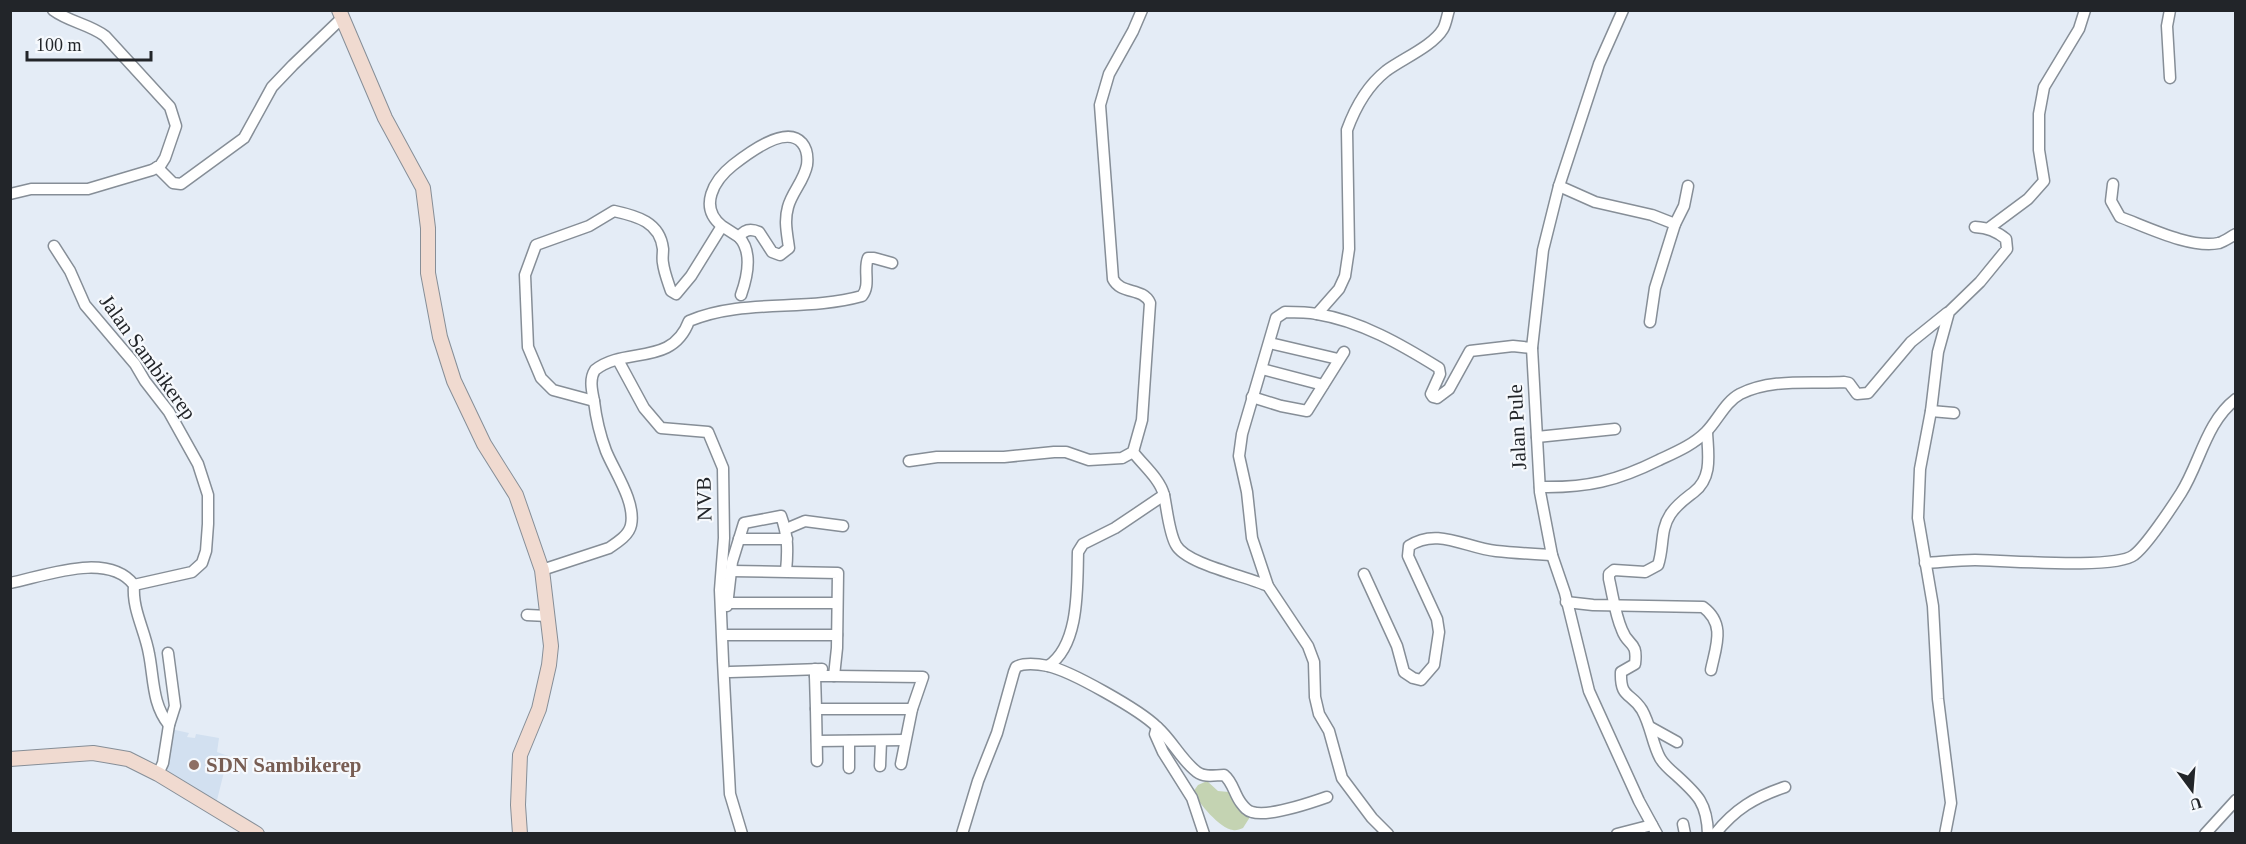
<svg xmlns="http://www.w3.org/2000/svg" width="2246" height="844" font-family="'Times New Roman',serif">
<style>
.built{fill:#d2e0f0}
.green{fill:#c4d3b2}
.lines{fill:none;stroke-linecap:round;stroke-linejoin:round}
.street-casing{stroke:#868e97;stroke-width:13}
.secondary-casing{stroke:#868e97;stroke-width:16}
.street{stroke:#fff;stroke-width:10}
.secondary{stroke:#f0dad0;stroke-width:14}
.education-dot{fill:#8d6e63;stroke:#f6f9fd;stroke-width:2}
.labels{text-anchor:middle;stroke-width:4.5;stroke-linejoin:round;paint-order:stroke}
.street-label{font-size:21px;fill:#222529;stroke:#f6f9fd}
.education-label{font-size:21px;font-weight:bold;fill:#785e54;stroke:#f6f9fd;text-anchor:start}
</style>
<rect width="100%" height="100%" fill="#e4ecf6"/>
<polygon class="built" points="171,729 189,733 187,737 195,738 196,734 219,738 217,752 228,756 217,800 160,773"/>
<path class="green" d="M1207,781L1218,791L1229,792L1240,797L1250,817L1243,828C1240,829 1236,831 1233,830C1220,829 1198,802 1193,792L1198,785Z"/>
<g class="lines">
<g class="street-casing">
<g id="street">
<polyline points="1623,10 1599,64 1559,186 1543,250 1532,348 1540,492 1552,555 1565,593 1589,691 1639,801 1657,834"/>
<polyline points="2170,10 2167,26 2170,78"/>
<polyline points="157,167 173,183 181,184 244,138 272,87 293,65 342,18"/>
<path d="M2113,184L2111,201L2120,217C2147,227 2191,249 2219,243C2225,241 2230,237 2236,234"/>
<polyline points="1559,186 1595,202 1652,215 1675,224 1655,288 1650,322"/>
<path d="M10,194L31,189H88L152,170L160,166L165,158L176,126L170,107L105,36C89,24 69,22 53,10"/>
<polyline points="1675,224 1684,206 1688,186"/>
<polyline points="1989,228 2028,199 2044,181 2039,150 2039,114 2044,87 2079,29 2085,10"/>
<path d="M739,237C753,252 747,278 741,295"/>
<polyline points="54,246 70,271 85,305 135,364 145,381 169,412 198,464 208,495 208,524 206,551 202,563 192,572 134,585"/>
<path d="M1317,314L1339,289L1345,276L1349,249L1347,130C1355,108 1367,86 1386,71C1402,59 1433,46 1443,29C1446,24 1447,16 1449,10"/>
<polyline points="1270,343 1338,359"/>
<polyline points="618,360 644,408 661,428 708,432 723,468 724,538 720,590 723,661 730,794 742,834"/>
<polyline points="1262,369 1323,385"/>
<polyline points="1252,397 1281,406 1307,411 1344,352"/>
<path d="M594,401L553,390L541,378L528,347L525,275L536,245L589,226L614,211C637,216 660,222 663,249C663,254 662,259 663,263C664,272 668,282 671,291L676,294L691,276L722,226C698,207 714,180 733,165C747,154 786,124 802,143C807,149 808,157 807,165C804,181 792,192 788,207C784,221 787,233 789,248L780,255L772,252L759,232C750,228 744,230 739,237L722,226"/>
<polyline points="1931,411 1954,413"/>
<path d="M1707,432C1708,454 1713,477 1694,492C1685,499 1676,505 1670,515C1660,530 1664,548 1658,565L1645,572L1614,570L1609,574V579C1613,596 1615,614 1622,630C1628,647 1638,640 1635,664L1621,672C1620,699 1631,692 1642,710C1651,726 1652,743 1660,758C1664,765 1670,770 1676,775C1698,795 1707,803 1708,834"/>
<polyline points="1537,437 1615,429"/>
<path d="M909,461L937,457H1004L1054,452H1066L1089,460L1122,458L1133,452L1142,420L1150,303C1143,287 1121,295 1113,279L1100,105L1109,74L1133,31L1142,10"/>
<path d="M1540,487C1587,488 1617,481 1659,460C1676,452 1693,445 1706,432C1718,420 1725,402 1740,394C1772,378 1809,384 1844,382L1849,383L1857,394L1868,393L1911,342L1947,313"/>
<path d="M1164,495C1167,509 1169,533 1176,545C1186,564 1246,576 1268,586"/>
<polyline points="786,529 805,521 843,526"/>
<polyline points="739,539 787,539"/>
<path d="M1925,563C1942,562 1958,560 1975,560C2004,560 2115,570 2134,555C2146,546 2172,507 2181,493C2200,463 2206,422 2236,399"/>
<path d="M542,570L609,548C618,542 629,535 631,525C636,502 614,471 606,451C600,435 596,418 594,401C592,391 589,379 595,370C625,346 672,367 689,321C744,298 805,312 862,296C871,285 863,270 868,258H874L892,263"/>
<polyline points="731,571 838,573 837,648 834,676 815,676 815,669"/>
<path d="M1364,574L1397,646L1404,672L1413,678L1421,680L1434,665L1439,632L1437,619L1408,556L1409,546C1437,527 1466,548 1496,551C1514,553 1534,554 1552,555"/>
<path d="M10,583C45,576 108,551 134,585C132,610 145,630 149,654C154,679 152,704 169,725"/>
<path d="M1566,602L1593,605L1703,607C1726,624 1716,646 1711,670"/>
<polyline points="727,603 837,603"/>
<path d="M727,606L732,562L744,523L781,516C788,535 788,551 786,571"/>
<polyline points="527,615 548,616"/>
<polyline points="727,635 837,635"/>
<path d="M1048,666C1080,645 1077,586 1078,552L1083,544L1115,528L1164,495C1160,479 1143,465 1133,452"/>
<polyline points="730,672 822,669"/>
<polyline points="815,676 816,709 912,709"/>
<polyline points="834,676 923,677 912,709 901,764"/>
<polyline points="816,709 817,761"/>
<polyline points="1157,727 1155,734 1163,752 1192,798 1204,834"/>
<polyline points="1650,727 1677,742"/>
<polyline points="817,741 905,740"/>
<polyline points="849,741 849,768"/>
<polyline points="880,766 881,741"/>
<polyline points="158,774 163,763 169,725 175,706 168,653"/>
<polyline points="1683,824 1685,834"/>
<path d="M962,834L978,781L997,733L1014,672L1016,667C1025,662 1038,664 1048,666C1071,671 1140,710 1157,727C1172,740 1181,760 1197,772C1205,778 1215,775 1224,775C1233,782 1234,794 1241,803C1244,807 1247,811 1252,812C1269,817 1310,803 1327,797"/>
<path d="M1388,834L1372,818L1342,778L1329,731L1319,714L1315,697L1314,662L1308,646L1268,586L1252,538L1247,492L1239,456L1242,434L1276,318L1285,312C1295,312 1307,312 1317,314C1361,321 1402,345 1439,368L1440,374L1431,394L1433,397L1437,398L1449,389L1470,351L1513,346L1532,348"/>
<polyline points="1617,834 1652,825"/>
<path d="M1715,834C1735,809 1755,797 1785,787"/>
<path d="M1945,834L1951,803L1938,699L1933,606L1918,518L1920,469L1931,411L1938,352L1949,312L1980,282L2007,249L2006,239C1996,231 1988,228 1975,227"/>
<polyline points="2205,834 2236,800"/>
</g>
</g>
<g class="secondary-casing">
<g id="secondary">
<polyline points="339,10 385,118 423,188 428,228 428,273 440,337 454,381 484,444 516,495 542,570 551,646 549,665 539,709 520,755 518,805 520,834"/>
<polyline points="10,759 93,753 128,759 158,774 257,834"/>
</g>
</g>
<use href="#street" class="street"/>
<use href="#secondary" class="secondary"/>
</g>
<circle class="education-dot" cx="194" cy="765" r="6"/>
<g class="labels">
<g class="street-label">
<text transform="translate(148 357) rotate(54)" y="7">Jalan Sambikerep</text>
<text transform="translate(1517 427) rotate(-93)" y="7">Jalan Pule</text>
<text transform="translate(704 499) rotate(-91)" y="7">NVB</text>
</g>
<g class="education-label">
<text x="206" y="772">SDN Sambikerep</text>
</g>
</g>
<rect width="2246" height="844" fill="none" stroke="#222529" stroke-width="24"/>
<g transform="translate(2192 790) rotate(164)" stroke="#f6f9fd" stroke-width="4.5" paint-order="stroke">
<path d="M0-4.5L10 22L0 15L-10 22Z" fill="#222529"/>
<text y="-9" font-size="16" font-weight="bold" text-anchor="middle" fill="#222529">U</text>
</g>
<path d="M27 51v9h124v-9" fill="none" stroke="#222529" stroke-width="3"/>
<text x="36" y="51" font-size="18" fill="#222529" stroke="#f6f9fd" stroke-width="4.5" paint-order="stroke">100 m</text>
</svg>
